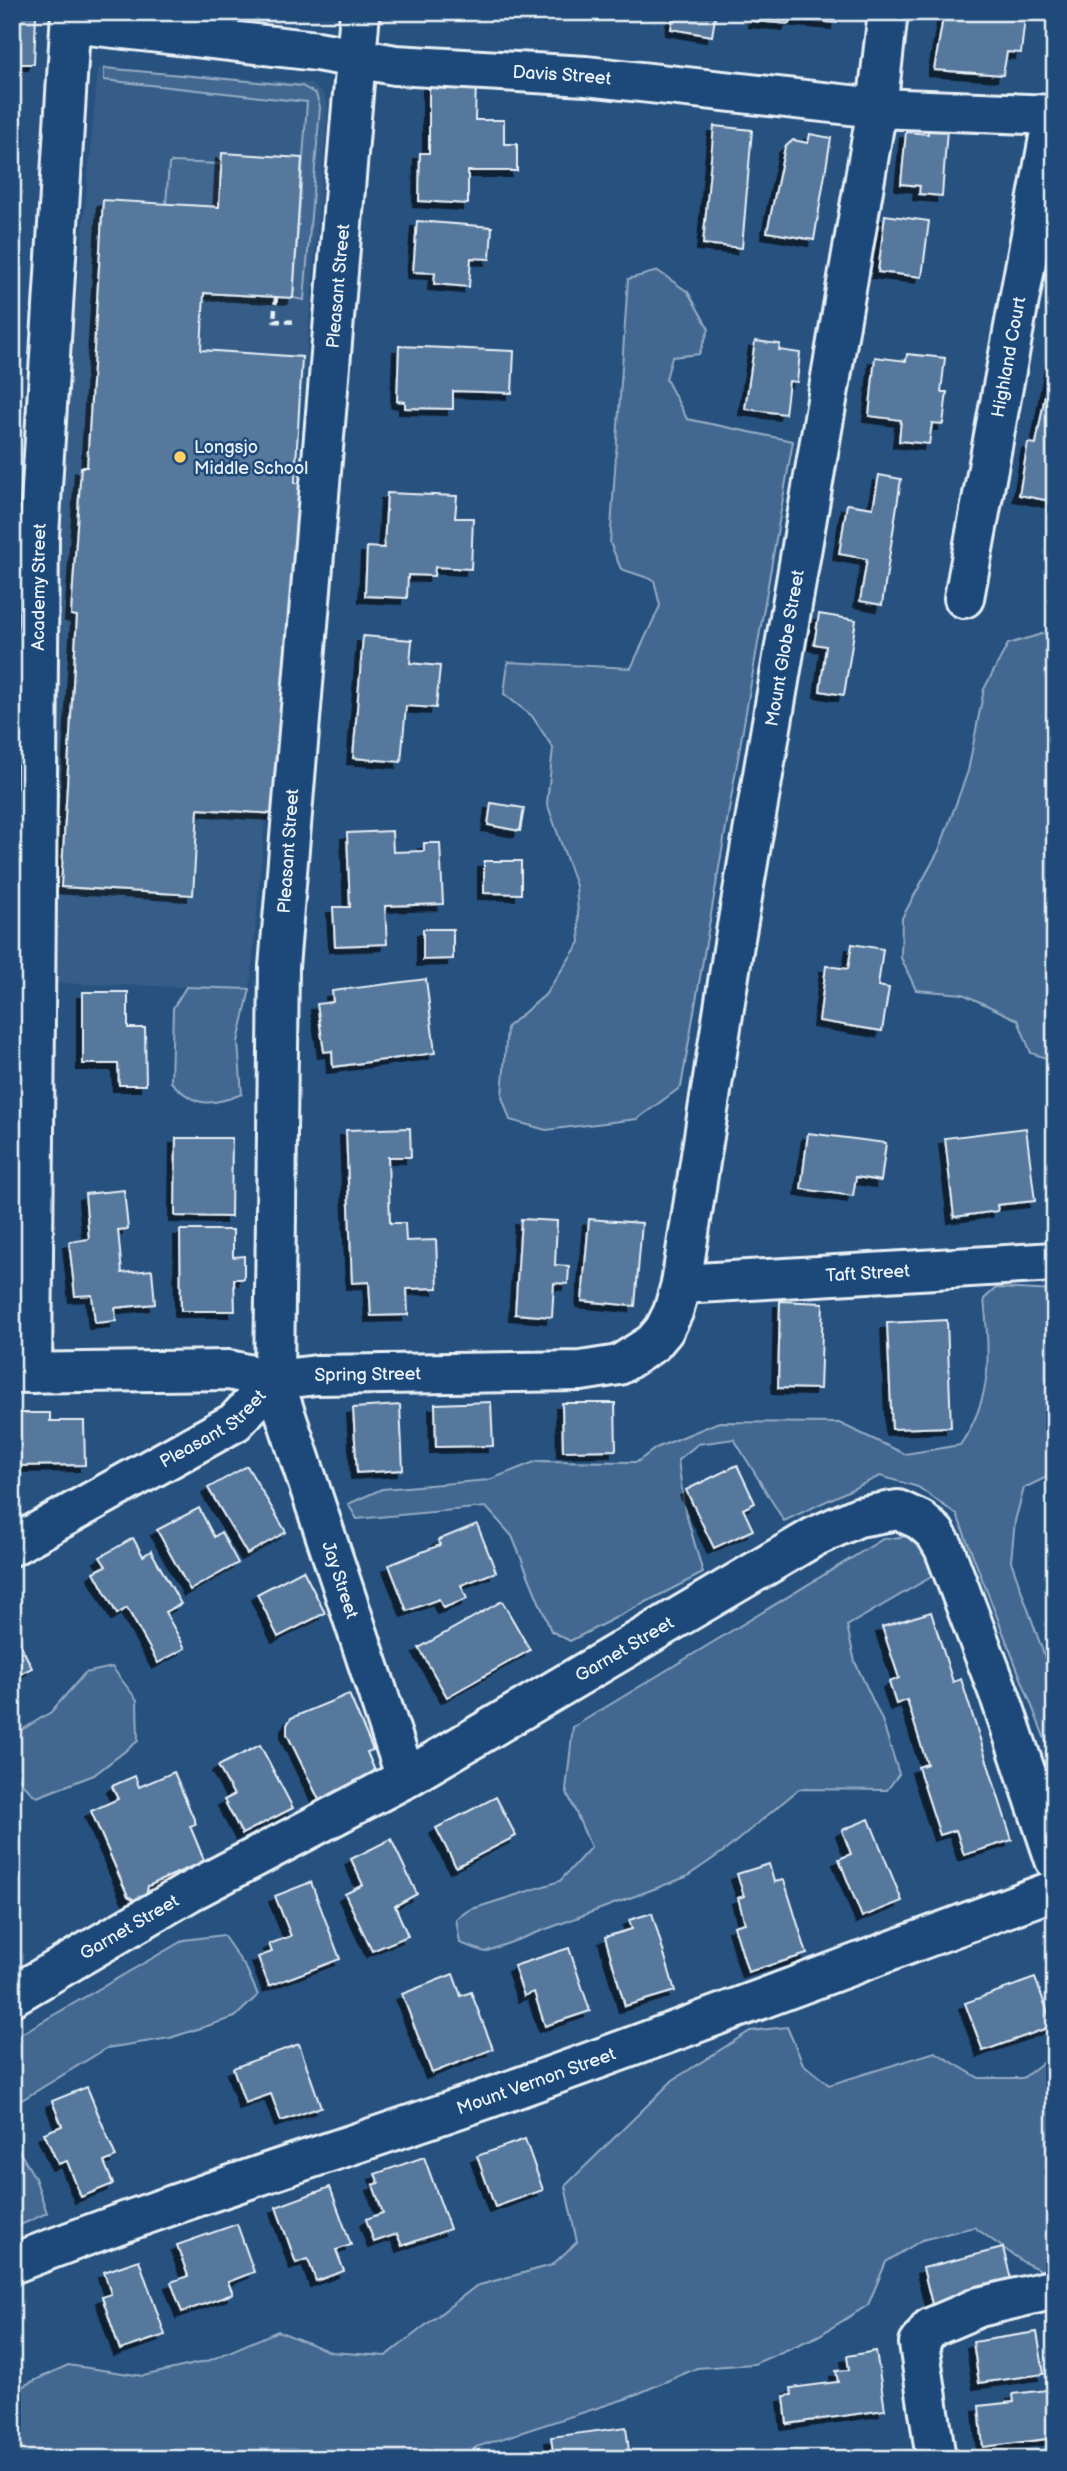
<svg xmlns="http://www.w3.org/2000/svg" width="1067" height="2471" font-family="'Balsamiq Sans',sans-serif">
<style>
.built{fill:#355d88}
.green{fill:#436891;stroke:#96acc4;stroke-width:2}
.building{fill:#57789d;stroke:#e8f1f8;stroke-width:2;filter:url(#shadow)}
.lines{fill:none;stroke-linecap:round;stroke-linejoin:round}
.minor-casing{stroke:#e8f1f8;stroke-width:44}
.path{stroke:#e8f1f8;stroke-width:4.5;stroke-dasharray:7 5;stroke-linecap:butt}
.minor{stroke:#1f4a7a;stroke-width:38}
.poi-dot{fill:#ffd166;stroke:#1f4a7a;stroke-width:2.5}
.labels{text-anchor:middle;stroke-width:5;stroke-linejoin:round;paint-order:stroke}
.street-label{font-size:18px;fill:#e8f1f8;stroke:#1f4a7a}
.poi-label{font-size:18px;fill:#e8f1f8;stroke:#1f4a7a;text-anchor:start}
</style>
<defs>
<filter id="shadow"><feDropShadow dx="-6" dy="6" stdDeviation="0" flood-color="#0009"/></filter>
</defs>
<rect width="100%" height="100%" fill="#27517f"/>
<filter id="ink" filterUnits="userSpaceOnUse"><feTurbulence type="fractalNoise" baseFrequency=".0143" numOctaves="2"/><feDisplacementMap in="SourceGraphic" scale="14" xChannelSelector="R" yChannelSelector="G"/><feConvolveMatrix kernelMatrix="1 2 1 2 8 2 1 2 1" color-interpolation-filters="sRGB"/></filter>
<g filter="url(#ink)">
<polygon class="built" points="98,68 310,83 323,93 328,107 250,989 53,983 57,546 70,368"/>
<g class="green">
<polygon points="104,68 302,86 316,94 320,107 304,300 293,298 307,102 104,80"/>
<polygon points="172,162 221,164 219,207 166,204 169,164"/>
<polygon points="658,271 688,292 709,329 699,354 672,357 666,379 687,419 793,441 681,1087 637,1119 546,1130 510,1120 502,1097 507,1027 545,995 580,942 576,886 547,803 553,748 532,716 504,694 508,662 631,668 660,606 654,580 621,569 610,543 628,279"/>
<polygon points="1055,630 1055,1061 1031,1053 1018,1020 963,994 916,990 901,958 902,918 939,850 968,771 984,689 1008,644"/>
<path d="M186,987L250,989L238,1042L242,1094C210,1107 195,1107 171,1082L173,1008Z"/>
<path d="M996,1288L1055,1291V1473L1024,1488L1015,1521L1011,1561L1055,1686V1765L957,1515L918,1487L880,1476L784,1521L734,1439L698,1444L678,1460L684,1506L703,1573L570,1641L551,1631L512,1536L486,1507L357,1519L348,1504L382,1489L489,1480L537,1461L637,1462L656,1448L719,1422L839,1423L905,1454L960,1445C993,1398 990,1353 984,1299Z"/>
<polygon points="909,1536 927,1554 936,1574 847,1626 855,1662 882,1720 899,1774 887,1790 799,1789 727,1849 686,1877 485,1952 460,1943 456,1919 469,1910 560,1881 591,1847 566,1790 573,1727 883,1539"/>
<path d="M112,1667L137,1700L138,1741L94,1775L37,1797C15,1781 8,1762 13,1735L51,1712L85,1673Z"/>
<polygon points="223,1935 247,1970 258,1995 235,2017 170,2038 107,2048 12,2106 12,2039 184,1940"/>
<polygon points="787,2027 803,2064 829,2085 935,2052 979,2078 1023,2078 1055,2053 1055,2277 1023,2262 974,2227 922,2240 886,2262 868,2305 818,2336 754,2364 697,2368 628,2398 476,2447 465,2459 12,2459 12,2391 68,2365 143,2376 208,2361 278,2331 331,2352 386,2356 476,2286 552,2265 577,2242 565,2186 673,2080 750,2031"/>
<polygon points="12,2139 35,2178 47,2213 12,2229"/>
</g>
<g class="building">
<polygon points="674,12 716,12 712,36 671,29"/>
<polygon points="755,12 838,12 837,23 789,19 789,24 754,21"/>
<polygon points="944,12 1006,12 1025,17 1021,53 1007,52 1003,75 934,70"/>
<polygon points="12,14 36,15 34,64 12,64"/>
<polygon points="429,81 476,81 475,120 504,120 504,144 517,144 517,171 468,171 468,204 419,201 420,153 429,153"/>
<polygon points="714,126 752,130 742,248 703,244"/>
<polygon points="928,128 947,129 942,196 919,194 920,186 901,184 906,132 928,134"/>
<polygon points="810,134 831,138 814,240 767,232 785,147 793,140 808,143"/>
<polygon points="222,153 302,158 293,298 204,293 201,350 302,357 295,483 302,483 293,634 286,634 276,814 198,809 193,895 61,887 77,616 71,615 81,467 87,467 103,200 219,207"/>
<polygon points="885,215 929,221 922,277 878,272"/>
<polygon points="417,221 492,227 490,259 471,258 469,287 434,284 435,273 413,272"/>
<polygon points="755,341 780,344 779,350 800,353 797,382 789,381 785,414 745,409"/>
<polygon points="1055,341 1055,502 1019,495 1028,443 1036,444"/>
<polygon points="399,346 514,351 512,393 453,391 453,409 405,408 405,402 397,401"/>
<polygon points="907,354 945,358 941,392 947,392 943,424 932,423 929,444 899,441 901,420 869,416 875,357 906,361"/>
<polygon points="879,475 901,479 882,605 860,601 867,559 839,554 847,504 873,508"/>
<polygon points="387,493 457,496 455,518 473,518 471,569 435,567 434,576 408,575 407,598 365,596 367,547 384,548"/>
<polygon points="819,614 856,620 844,695 820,691 826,646 814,644"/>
<polygon points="363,636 412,640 410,663 440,666 436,708 406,706 401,762 353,758"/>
<polygon points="491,803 524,808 520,831 488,825"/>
<polygon points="392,831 393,852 424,851 424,843 440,843 443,904 385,906 387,944 335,946 333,907 350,907 347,833"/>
<polygon points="484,861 521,861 521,894 484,893"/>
<polygon points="423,929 453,929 453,959 423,960"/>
<polygon points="852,944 883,949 878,986 889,988 882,1031 819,1021 826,966 848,969"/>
<polygon points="426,979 435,1053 333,1067 332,1051 324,1052 317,1004 333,1002 332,991"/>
<polygon points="83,992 128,992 128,1028 145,1028 146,1085 119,1085 118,1064 83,1064"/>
<polygon points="410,1128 411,1157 388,1157 390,1223 405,1223 406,1241 436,1240 438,1288 407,1289 408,1315 371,1316 369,1282 352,1283 346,1130"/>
<polygon points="1026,1128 1035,1201 997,1205 998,1211 954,1217 945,1138"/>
<polygon points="808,1133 886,1143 881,1181 856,1177 853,1196 801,1189"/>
<polygon points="176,1138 232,1138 231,1217 175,1216"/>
<polygon points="124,1190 128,1229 118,1230 122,1273 152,1270 155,1304 115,1308 116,1321 95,1323 92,1295 75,1296 69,1242 89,1239 85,1194"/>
<polygon points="521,1219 557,1221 555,1265 569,1266 568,1284 554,1283 552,1317 515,1314"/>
<polygon points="589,1219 642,1223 635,1306 582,1301"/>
<polygon points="180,1230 233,1230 233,1257 244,1256 244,1279 234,1279 235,1311 181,1311"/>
<polygon points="780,1301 823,1303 820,1389 778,1388"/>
<polygon points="947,1320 951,1427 892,1429 887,1323"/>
<polygon points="491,1402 493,1446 436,1447 435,1404"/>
<polygon points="562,1403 615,1403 616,1450 563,1451"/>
<polygon points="400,1405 403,1470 357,1473 353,1408"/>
<polygon points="12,1413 50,1413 50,1421 84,1421 85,1465 12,1466"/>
<polygon points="737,1465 755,1503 743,1509 753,1530 714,1548 686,1490"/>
<polygon points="247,1466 286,1532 247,1554 208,1488"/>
<polygon points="199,1508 214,1537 221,1532 238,1563 190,1590 157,1530"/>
<polygon points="477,1524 496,1572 461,1585 467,1599 443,1608 439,1599 407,1611 389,1565 440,1545 438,1540"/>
<polygon points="133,1538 143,1556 151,1551 181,1604 165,1612 185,1648 158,1663 127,1608 117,1614 94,1572 106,1566 100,1557"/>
<polygon points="303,1570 325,1613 278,1637 257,1594"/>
<polygon points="502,1601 530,1650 447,1697 419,1648"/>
<polygon points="931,1612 953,1682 961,1679 1012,1840 964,1855 956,1830 940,1835 918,1767 927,1764 907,1700 896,1704 889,1682 899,1678 882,1627"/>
<polygon points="12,1627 32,1668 12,1678"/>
<polygon points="349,1694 373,1750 367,1752 378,1778 320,1802 287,1734 287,1725 291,1718"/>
<polygon points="260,1745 293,1808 242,1834 224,1800 234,1795 218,1766"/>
<polygon points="174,1772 196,1824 190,1826 204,1860 203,1867 196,1870 190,1867 148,1886 146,1896 136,1901 128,1896 91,1811 118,1799 112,1786 135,1776 139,1787"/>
<polygon points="496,1797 516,1836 456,1867 436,1828"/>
<polygon points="869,1819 902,1901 862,1917 839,1859 851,1854 842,1830"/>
<polygon points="391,1839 417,1894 395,1906 408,1936 372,1951 345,1894 363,1885 351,1859"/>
<polygon points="769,1864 774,1882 784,1880 807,1954 748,1972 734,1926 745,1923 738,1898 744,1896 737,1874"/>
<polygon points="311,1882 340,1959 269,1986 258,1957 272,1952 269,1944 291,1936 275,1896"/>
<polygon points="652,1913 675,1991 625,2006 605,1937 632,1929 629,1920"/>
<polygon points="569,1948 590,2011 545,2026 534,1992 524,1996 514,1966"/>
<polygon points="453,1974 461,1996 471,1992 493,2049 432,2073 402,1994"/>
<polygon points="1035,1978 1053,2026 983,2051 965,2003"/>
<polygon points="299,2044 321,2107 281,2121 271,2094 245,2103 233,2068"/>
<polygon points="87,2087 116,2157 104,2162 113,2184 81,2197 67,2161 58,2164 44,2133 62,2126 52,2101"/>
<polygon points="525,2139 543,2190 495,2207 477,2156"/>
<polygon points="424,2157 450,2229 402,2246 397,2234 374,2242 366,2219 383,2213 373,2185 379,2183 375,2174"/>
<polygon points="330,2187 351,2245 336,2250 344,2271 316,2281 308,2259 296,2263 276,2207"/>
<polygon points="237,2224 254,2272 228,2282 233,2294 182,2312 171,2282 188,2276 177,2245"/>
<polygon points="1003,2248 1013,2287 933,2308 923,2268"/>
<polygon points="139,2260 165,2335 120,2350 102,2297 111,2294 104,2272"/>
<polygon points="1037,2332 1044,2374 979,2383 973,2342"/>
<polygon points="876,2351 885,2410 787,2424 784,2396 792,2395 791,2388 838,2382 836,2371 849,2370 847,2356"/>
<polygon points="1047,2390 1048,2397 1055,2396 1055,2438 983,2447 979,2406 1014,2402 1013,2394"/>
<polygon points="626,2427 630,2459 554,2459 551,2437"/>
<polygon points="1055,2451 1055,2459 994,2459"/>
</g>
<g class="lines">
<g class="minor-casing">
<g id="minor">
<path id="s1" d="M360,12L279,967L274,1380L406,1778"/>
<path id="s2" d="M71,23L317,51L395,65L586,76L877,108L1055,115"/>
<path id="s3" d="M964,598L1053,116"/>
<path id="s4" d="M681,1284L1055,1262"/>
<path id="s5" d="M12,1373L229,1370L274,1380L317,1375L581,1371L619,1365L653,1343L664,1330L673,1312L681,1284L733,950L877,108L888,12"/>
<path id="s6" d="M32,1373L39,536L71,12"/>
<path id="s7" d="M12,1546L235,1422L274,1380"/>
<path id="s8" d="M12,1996L189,1892L406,1778L814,1537L858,1517L898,1510L920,1520L935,1533L944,1548L1001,1699L1055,1860"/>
<path id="s9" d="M12,2264C175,2200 342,2150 506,2092C690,2027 872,1957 1055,1890"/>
<polyline points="936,2459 919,2344 930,2328 979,2307 1055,2289"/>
</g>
</g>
<polyline class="path" points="276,297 274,321 296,322"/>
<use href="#minor" class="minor"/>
</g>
</g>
<circle class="poi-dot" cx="180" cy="457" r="7"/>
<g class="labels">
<g class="street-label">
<text dy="6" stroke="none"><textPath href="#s2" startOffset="494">Davis Street</textPath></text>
<text transform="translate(338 286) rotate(-85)" y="6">Pleasant Street</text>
<text dy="6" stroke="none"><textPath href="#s3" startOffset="245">Highland Court</textPath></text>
<text dy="6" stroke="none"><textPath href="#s6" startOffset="786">Academy Street</textPath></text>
<text dy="6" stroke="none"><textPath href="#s5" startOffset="1360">Mount Globe Street</textPath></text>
<text transform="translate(288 851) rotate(-86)" y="6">Pleasant Street</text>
<text dy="6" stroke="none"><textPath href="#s4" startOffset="187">Taft Street</textPath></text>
<text dy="6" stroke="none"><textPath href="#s5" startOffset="357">Spring Street</textPath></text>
<text dy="6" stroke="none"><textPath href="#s7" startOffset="233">Pleasant Street</textPath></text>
<text dy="6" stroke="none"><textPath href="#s1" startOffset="1582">Jay Street</textPath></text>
<text dy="6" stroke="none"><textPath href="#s8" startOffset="704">Garnet Street</textPath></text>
<text dy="6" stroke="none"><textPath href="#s8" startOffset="136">Garnet Street</textPath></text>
<text dy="6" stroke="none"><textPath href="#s9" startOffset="555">Mount Vernon Street</textPath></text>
</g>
<g class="poi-label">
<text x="194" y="453">Longsjo<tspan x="194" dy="21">Middle School</tspan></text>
</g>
</g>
<rect width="1067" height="2471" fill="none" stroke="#1f4a7a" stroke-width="42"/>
<rect x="21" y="21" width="1025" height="2429" fill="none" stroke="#e8f1f8" stroke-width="2.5" filter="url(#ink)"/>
</svg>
